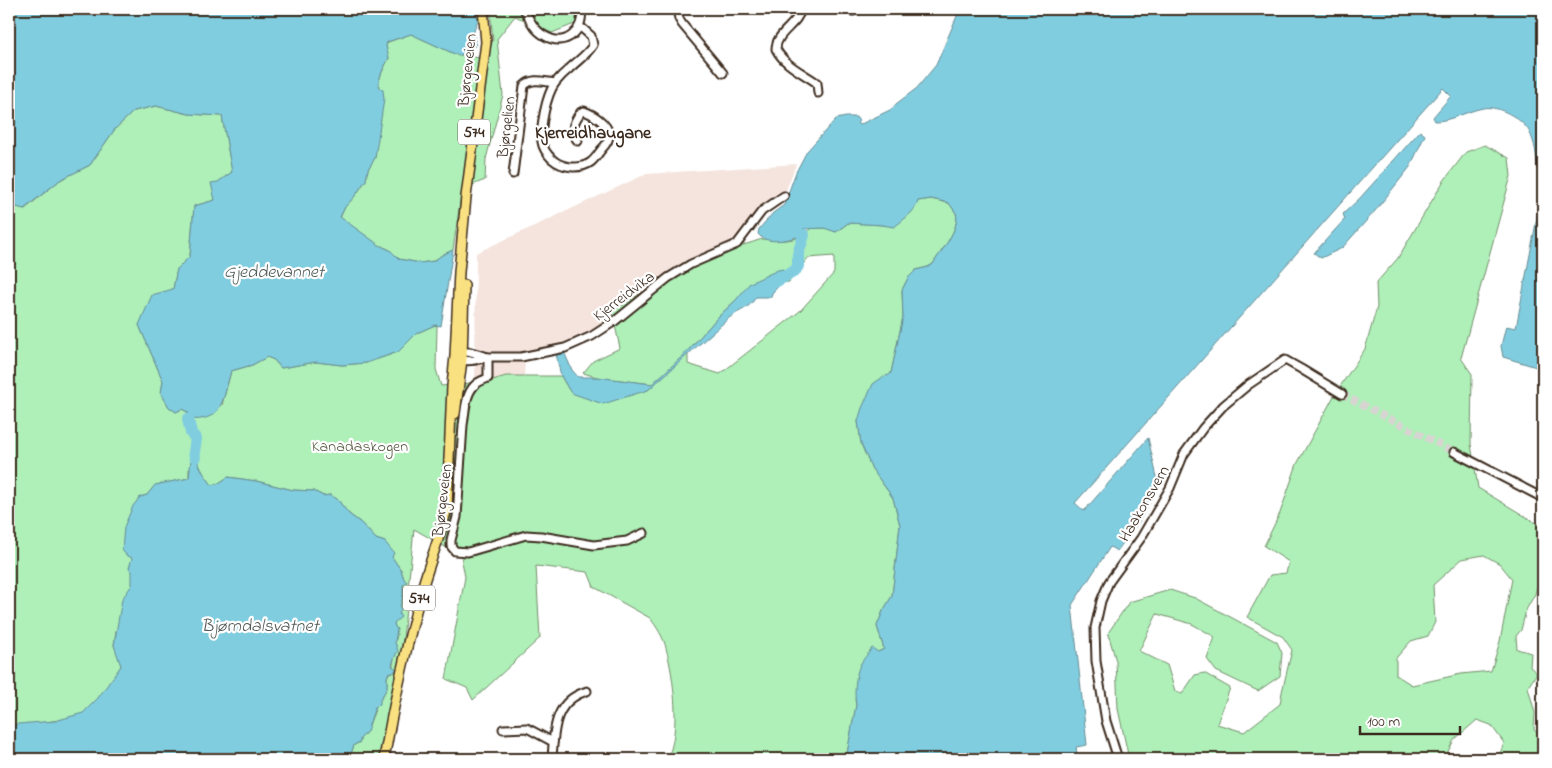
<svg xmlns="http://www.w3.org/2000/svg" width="1552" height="768" font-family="'Indie Flower',sans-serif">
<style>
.built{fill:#f4e4dd}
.green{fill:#aef0b8;stroke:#748d6b;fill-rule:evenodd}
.water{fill:#81cde0;stroke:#658c92}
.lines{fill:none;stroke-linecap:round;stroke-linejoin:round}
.river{stroke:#81cde0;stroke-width:12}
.minor-tunnel{stroke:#d8d4d2;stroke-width:7;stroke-dasharray:7 3.5;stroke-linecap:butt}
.minor-casing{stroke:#3b2a1e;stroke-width:11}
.major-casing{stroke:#3b2a1e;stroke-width:12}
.minor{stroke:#fff;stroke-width:7}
.major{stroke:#f9e181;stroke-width:9}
.labels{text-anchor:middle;stroke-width:4.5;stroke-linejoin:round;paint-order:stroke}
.shield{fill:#fff;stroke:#766a62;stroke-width:1}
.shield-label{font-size:15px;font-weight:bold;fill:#3b2a1e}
.street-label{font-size:16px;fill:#3b2a1e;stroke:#fff}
.park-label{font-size:16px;fill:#585c44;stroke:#fff}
.neighbourhood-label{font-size:18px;font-weight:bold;fill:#3b2a1e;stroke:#fff}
.water-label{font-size:18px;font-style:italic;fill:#505b58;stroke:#fff}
</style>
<rect width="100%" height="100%" fill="#fff"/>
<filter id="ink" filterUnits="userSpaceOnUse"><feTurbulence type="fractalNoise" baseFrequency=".02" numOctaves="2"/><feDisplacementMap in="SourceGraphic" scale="10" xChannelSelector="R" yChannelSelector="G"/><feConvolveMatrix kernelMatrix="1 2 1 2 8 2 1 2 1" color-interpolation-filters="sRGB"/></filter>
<g filter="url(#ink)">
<polygon class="built" points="796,164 784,196 762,211 743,239 615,321 565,348 525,362 515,512 466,441 475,374 476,253 646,174"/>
<g class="green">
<polygon points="490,9 578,9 584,20 552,33 515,16 497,39 503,95 486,159 485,180 462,189 453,250 442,255 434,261 420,263 399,259 390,250 379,245 340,218 345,207 355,196 366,180 368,169 375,158 378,85 381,74 389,58 386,46 388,42 411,34 459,56 461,55 486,59 493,40"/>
<path d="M156,106L189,114L222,116L232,172L218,182L215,200L194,206L190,256L177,269L173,289L139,325L163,381L161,393L169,407L176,412L182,409L189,413L222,405L231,371L252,365L267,357L274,360L281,368L316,362L342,365L366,363L398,352L417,333L435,325L437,326L436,369L441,386L489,381L506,376H561L569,390H648L688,354V364L720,374L800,311L834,273V256L808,258L789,282L781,283L786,277L736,300L719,316L683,356L652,384L597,377L583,373L593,361L620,348L612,312C656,282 699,258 750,243C754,242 760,239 764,239C768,238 772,240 776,240C789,241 802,239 811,228H827L836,232L848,223L885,225L918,201L931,199L949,203C951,206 954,210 956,213C961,228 940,252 933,264L928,267L916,270L908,278L902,290L903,317L891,373L858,421L861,444L872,469L893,498L900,525L892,596L883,611L877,626L884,649L878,652L855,699L856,705L846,759H667C681,733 674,677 666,648C664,638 656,626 650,618L594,587L588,572L536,566L540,638L473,700L467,688L446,679L465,577L461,556L414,529L401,659L378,759H344L351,754L354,745L360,742V739L369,729V725L376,707L387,688V677L390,672L393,673C392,664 394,658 397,651L395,642L397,635L394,623L399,614L401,601L403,595L404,579L401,570L392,557L385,542L376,539L361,523L349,514L337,499L330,495L323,496L314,491L293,490L256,481L228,477L219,483L212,485L204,474L189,469V478L156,485L147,495L140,497L132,558L133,589L116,631L114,645L120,660L121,666C110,682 100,700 85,712C73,721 25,724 9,726V205L25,209L60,180L90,165L115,129L134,111Z"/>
<path d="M1485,145L1509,158L1511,176L1461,358L1472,374L1471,444L1478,488L1543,527V567L1535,594L1526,610L1521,630L1516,636L1517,649L1531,653L1530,667L1537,673L1528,687L1535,713L1534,730L1543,737V759H1498L1504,743L1491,725L1477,720L1454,740L1444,759H1129L1118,709L1116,661L1108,633L1129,602L1170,590L1195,598L1277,642L1282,653L1280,676L1258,691L1216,671L1207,659L1215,637L1192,624L1157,614L1139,651L1167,665L1175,691L1182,694L1195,675L1204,673L1230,688L1217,724L1244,732L1280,704L1282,692L1292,650L1283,637L1247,617L1270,575L1286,573L1289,562L1264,546L1280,513L1297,464L1335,394L1365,349L1377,307L1376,283L1398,258L1443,182L1466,152ZM1484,555L1500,564L1512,579L1500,641L1491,671L1461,674L1412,685L1396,675V658L1411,641L1428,636L1435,622L1433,585L1462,559Z"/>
</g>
<g class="water">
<path d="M9,9H475L478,19L474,31L476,45L459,56L411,34L387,42L386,46L389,58C384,67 378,77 379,88L383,90L384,99L375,158L368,169L366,180L355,196L345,207L340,217L379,245L390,250L399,259L420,263L434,261L442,255L453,250L441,326L435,325L417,333L398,352L366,363L342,365L316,362L281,368L274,360L267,357L252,365L231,371C223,397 224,423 188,419L189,413L182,409L176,412L169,407L161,393L163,381L139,325L152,295L173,289L177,269L190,256L194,206L215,200L211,183L218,182L232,172L222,116L189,114L156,106L134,111L115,129L90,165L60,180L24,209L9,205Z"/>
<path d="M960,9H1543V45L1538,52L1543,56V170L1537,169C1537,156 1535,143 1529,131C1521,118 1498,105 1483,108C1467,111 1451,121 1435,121L1433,117L1451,96L1443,88L1075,503L1084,511L1148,438L1159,486L1138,523L1117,551L1110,547L1072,605L1087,745L1076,747L1077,754L1081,759H846L856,705C854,693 855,676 860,665C863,659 868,654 872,648L878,652L884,649L877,626L883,611L892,596L900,525L893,498L872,469L861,444L858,421L862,408L873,384L883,377L889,375L891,373L903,317L902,290L908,278L916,270L928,267L933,264C940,252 961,228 956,213C954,210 951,206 949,203L931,199L918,201C916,211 903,220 894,227L882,225L848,223L836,232L824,228L803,229L804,235C791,239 767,246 758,234L759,229L773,213L784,205L796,172L807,151L836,119L846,117H856L859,121L857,123L859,125L892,109L896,104L917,88L936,65Z"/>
<polygon points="1420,131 1425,135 1410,167 1375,211 1342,248 1321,258 1314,253 1345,219 1343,214 1360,198"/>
<polygon points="1543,186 1543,369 1503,357 1501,346 1506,326 1516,328"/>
<path d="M783,269L785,272L787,277L772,293L771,297H756C748,310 741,309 729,318L648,390L603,404L574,394L569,390L561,376L556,354L564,352L572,370L578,377H597L652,384L683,356L719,316L736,300L750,283L778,270Z"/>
<polygon points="195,457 204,474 212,485 219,483 228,477 256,481 293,490 314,491 323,496 330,495 337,499 349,514 361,523 376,539 385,542 394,553 392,557 401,570 404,579 407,582 403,585 403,595 400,607 401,610 399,614 401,617 394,623 395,627 397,629 395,642 398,651 394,658 392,666 397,669 393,673 389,672 387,677 387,688 380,700 380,704 375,707 369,725 369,729 360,739 360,742 354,745 351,754 344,759 9,759 9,726 18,724 55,721 83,713 98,698 121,666 114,645 122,599 132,585 132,571 129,568 132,558 126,555 122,550 124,527 133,506 140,497 147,495 155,485 189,478 191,459"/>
</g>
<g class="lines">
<g class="river">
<polyline points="773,283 795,271 798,266 798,254 804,235"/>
<polyline points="188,419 191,433 196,439 194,452 195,457"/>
</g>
<polyline class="minor-tunnel" points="1342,394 1454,452"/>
<g class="minor-casing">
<g id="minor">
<path d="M524,9C529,19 534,30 545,36C565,48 585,31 581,9"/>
<polyline points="677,9 679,19 682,24 723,73"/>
<path d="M801,9C798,25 776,32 776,49C784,65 803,73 817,83L818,93"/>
<polyline points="849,9 853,11 859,9"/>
<path d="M578,141C569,132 574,121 581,112L584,111C593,114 607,123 609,134C610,140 605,146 601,150C598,154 595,159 591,162C580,170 562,168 552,159C547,154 543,149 542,142C540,127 546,96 555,83C559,78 564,73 569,69C577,61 587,55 593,45L591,36L583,29L579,27"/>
<path d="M513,174L524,86C532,77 545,82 555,83"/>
<path d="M488,357C475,360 467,364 455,356L462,352H471L488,357H521L565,348L592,336L615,321L668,278L691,264L737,244L762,211L784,196"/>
<path d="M488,357V378C483,380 477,382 474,386C465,395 465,414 463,425L457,517L451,540V546L455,551L468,552L526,535L541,536L594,545L627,541L644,533"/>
<polyline points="1454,452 1543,498"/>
<polyline points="503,729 527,728 553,742"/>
<path d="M552,759C554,729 554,701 587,691"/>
<polyline points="1118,759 1106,721 1096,661 1095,628 1101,601 1109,582 1141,538 1170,488 1184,454 1203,428 1223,406 1248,385 1285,360 1301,369 1342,394"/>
</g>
</g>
<g class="major-casing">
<g id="major">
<polyline points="455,414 462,360 464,285"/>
<path d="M384,759C393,708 404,657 417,607C425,573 439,542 447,508L452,386L455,356L459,272L466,197L486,42L483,9"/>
</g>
</g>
<use href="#minor" class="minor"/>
<use href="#major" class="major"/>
</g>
</g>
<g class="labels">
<g class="shield">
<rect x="458" y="119.5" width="32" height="25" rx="4"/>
<rect x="403" y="585.5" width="32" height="25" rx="4"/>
</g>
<g class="shield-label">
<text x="474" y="137">574</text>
<text x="419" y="603">574</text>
</g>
<g class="street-label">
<text transform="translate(466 70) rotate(-84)" y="6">Bjørgeveien</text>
<text transform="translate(505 127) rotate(-83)" y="6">Bjørgelien</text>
<text transform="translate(623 295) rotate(-37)" y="6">Kjerreidvika</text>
<text transform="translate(441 500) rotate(-83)" y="6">Bjørgeveien</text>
<text transform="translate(1143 503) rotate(-60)" y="6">Haakonsvern</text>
</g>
<g class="park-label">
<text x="360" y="451">Kanadaskogen</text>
</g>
<g class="neighbourhood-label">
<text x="593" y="138">Kjerreidhaugane</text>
</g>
<g class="water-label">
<text x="274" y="277">Gjeddevannet</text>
<text x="260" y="631">Bjørndalsvatnet</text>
</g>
</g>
<rect width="1552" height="768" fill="none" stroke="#fff" stroke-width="30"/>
<rect x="15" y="15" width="1522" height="738" fill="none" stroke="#3b2a1e" stroke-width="2" filter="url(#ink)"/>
<path d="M1360 726v8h100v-8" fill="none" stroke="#3b2a1e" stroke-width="2.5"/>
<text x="1367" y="726" font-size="15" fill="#3b2a1e" stroke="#ffffff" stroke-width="4" paint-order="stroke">100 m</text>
</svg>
